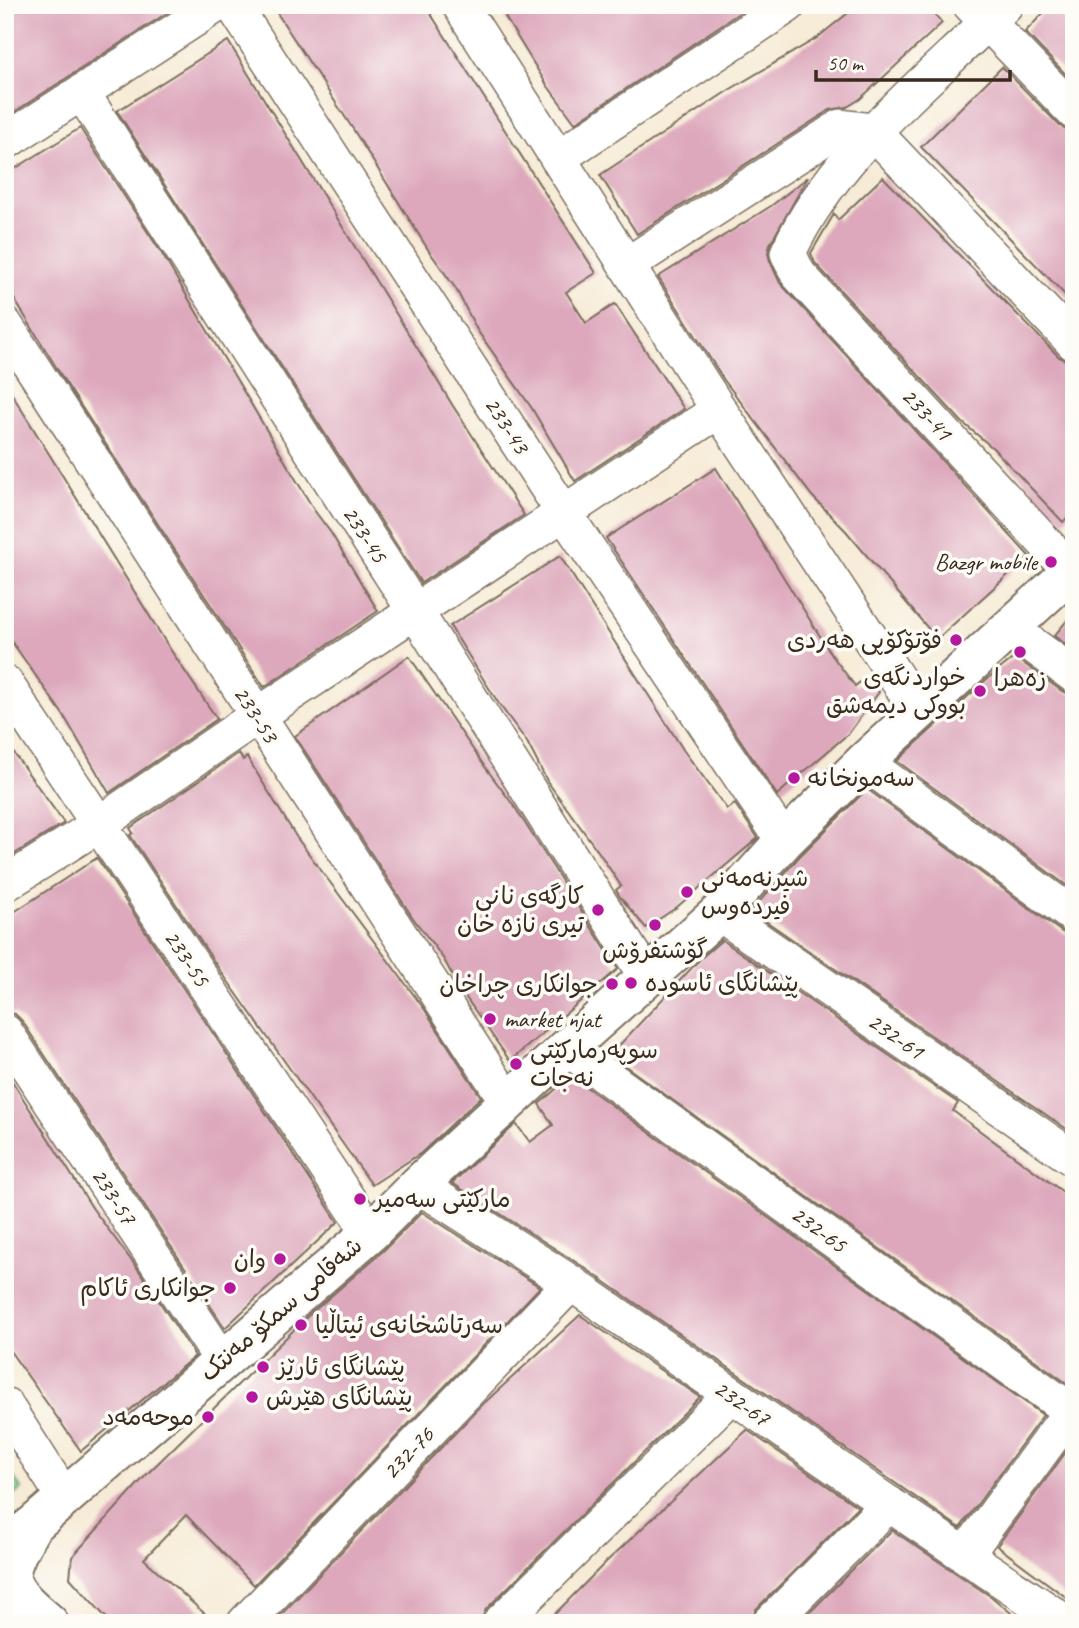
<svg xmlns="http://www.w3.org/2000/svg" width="1079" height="1628" font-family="Caveat,'Playpen Sans Arabic',sans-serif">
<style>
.green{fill:#8ee0a1;stroke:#648560;stroke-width:2}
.building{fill:#dda8bc}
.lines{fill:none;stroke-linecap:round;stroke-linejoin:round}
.minor-casing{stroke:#7c6e5e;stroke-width:38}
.major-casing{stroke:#7c6e5e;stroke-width:42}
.minor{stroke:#fff;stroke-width:35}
.major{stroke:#fff;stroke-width:38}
.poi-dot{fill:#b5179e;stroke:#fdfcf7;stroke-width:2.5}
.labels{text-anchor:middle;stroke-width:7;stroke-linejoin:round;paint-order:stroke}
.street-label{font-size:24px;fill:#3b2a1e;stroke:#fdfcf7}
.poi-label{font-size:24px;fill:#3b2a1e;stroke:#fdfcf7;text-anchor:start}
</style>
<rect width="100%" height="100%" fill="#fdfcf7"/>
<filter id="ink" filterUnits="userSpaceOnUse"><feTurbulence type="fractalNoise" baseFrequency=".0143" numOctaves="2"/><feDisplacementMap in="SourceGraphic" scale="14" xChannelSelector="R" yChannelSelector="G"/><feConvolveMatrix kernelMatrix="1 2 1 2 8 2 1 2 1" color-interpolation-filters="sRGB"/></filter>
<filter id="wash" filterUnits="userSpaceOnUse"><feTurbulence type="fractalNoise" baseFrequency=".00686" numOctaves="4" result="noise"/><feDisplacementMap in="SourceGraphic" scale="28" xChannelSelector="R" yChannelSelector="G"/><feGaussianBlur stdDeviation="1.57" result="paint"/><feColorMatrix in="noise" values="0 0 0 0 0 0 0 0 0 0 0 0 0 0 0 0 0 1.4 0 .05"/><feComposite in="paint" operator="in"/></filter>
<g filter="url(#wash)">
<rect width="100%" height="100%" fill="#f6ebd6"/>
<polygon class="green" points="5,1463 21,1489 5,1502"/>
<g id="blocks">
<g class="building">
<polygon points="5,5 179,5 5,118"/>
<polygon points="289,5 425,5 596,273 566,292 586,323 615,304 684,409 575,481 531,407 477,330 456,289 429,251 353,129 277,13"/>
<polygon points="523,5 751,5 575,123 547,85 505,17"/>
<polygon points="858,5 927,5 942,23 860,99 847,107 830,110 637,234 600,175 729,90 817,38"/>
<polygon points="1051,5 1074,5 1074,83 1025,32"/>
<polygon points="228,41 453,406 524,515 421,583 117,111"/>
<polygon points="1002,67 1060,126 1074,132 1074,304 921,147"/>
<polygon points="80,128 162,254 314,510 331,533 378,611 264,687 64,380 5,284 5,175"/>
<polygon points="808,177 770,244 768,253 770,261 780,283 1029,556 937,639 846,531 812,496 724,380 658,277 771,206"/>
<polygon points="883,177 1059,357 1074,364 1074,511 1063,522 994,449 962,422 815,263 811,253 834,214 838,220"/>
<polygon points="5,383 170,649 217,719 109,793 64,716 5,632"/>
<polygon points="716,468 831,654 855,686 868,676 879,692 849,733 777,795 606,538"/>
<polygon points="560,556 684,751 727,809 735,804 758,838 677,907 646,928 620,897 616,890 621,886 600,854 547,781 527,742 499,704 450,626"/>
<polygon points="1074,612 1074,650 1054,636"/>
<polygon points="409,656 485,767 514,806 618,969 510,1061 460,989 443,958 413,918 295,736"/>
<polygon points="1015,657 1062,691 1074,695 1074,891 897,761 987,679"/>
<polygon points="5,741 64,823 5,860"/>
<polygon points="239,753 243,760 247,757 297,838 425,1010 481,1097 421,1153 372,1185 215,963 130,835 133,833 130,828"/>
<polygon points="867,789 1062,932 1074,936 1074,1134 751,911 800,856"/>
<polygon points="97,858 338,1222 225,1328 22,1021 15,1014 5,1012 5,918"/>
<polygon points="722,940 958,1103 953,1111 1074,1200 1074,1376 1068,1384 610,1055 701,958"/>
<polygon points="5,1070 93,1209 140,1272 195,1356 81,1451 5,1344"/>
<polygon points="571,1076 1043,1415 960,1528 582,1266 452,1183 516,1124 530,1142 553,1125 539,1104"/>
<polygon points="422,1212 540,1287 254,1585 186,1515 144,1559 215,1623 111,1623 70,1578 72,1557 148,1473 308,1316 384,1250"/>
<polygon points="580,1315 700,1397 486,1609 480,1623 273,1623 481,1406"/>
<polygon points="747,1430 858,1507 756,1609 750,1623 546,1623 605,1563"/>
<polygon points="1074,1441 1074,1603 997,1546"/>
<polygon points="892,1530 993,1598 1023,1623 799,1623"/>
</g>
</g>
</g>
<g filter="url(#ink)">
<use href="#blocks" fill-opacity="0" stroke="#7c6e5e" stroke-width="2"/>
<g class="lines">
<g class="minor-casing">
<g id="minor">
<polyline points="233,5 564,513 784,841"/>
<polyline points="460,5 719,410 919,712"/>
<polyline points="971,5 1074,112"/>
<path d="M1005,5C928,82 834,152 788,253L798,274L1071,571"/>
<polyline points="82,93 415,611 646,976"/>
<polyline points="873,131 1074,343"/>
<polyline points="5,142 216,5"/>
<polyline points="558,158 788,5"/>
<polyline points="627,265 841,127 873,131"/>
<polyline points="5,325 508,1102"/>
<polyline points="1009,628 1074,675"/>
<polyline points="5,683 370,1233"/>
<polyline points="864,762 1074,916"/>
<polyline points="5,884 98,825 257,716 719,410"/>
<polyline points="719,913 1074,1159"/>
<polyline points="5,1032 222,1360"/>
<polyline points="567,1048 1071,1411"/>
<polyline points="418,1185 571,1283 889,1504 1066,1623"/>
<polyline points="5,1405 64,1497"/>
<polyline points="966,1554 1074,1407"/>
<polyline points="245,1623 571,1283"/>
<polyline points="500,1623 731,1395"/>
<polyline points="770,1623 889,1504"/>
</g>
</g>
<g class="major-casing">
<g id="major">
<path d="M32,1526C2,1579 1,1582 49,1623"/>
<polyline points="5,1546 32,1526 370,1233 418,1185 567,1048 719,913 784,841 864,762 1074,569"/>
</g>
</g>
<use href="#minor" class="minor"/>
<use href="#major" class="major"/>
</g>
</g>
<g class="poi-dot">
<circle cx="1051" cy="562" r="7"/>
<circle cx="956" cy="640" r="7"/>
<circle cx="1020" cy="652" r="7"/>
<circle cx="980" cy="691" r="7"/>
<circle cx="794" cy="778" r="7"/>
<circle cx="687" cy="892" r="7"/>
<circle cx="598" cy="910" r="7"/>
<circle cx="655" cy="925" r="7"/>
<circle cx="631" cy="983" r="7"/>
<circle cx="612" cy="984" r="7"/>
<circle cx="490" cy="1019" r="7"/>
<circle cx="516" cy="1064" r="7"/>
<circle cx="360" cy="1199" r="7"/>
<circle cx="280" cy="1259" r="7"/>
<circle cx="230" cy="1288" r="7"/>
<circle cx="301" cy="1325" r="7"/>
<circle cx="263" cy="1367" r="7"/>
<circle cx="252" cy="1397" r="7"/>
<circle cx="208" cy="1417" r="7"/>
</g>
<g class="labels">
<g class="street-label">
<text transform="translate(927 414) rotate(47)" y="8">233-41</text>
<text transform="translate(507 425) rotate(57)" y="8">233-43</text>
<text transform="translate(365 534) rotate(57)" y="8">233-45</text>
<text transform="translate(256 714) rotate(57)" y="8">233-53</text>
<text transform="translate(187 958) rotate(56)" y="8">233-55</text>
<text transform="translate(896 1036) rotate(35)" y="8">232-61</text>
<text transform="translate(114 1196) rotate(57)" y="8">233-57</text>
<text transform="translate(819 1229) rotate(36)" y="8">232-65</text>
<text transform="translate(281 1309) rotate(-41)" y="8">شەقامی سمکۆ مەنتک</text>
<text transform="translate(742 1403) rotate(35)" y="8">232-67</text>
<text transform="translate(408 1453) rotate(-46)" y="8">232-76</text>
</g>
<g class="poi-label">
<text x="1037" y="570" text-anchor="end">Bazgr mobile</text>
<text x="942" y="648" text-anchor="end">فۆتۆکۆپی هەردی</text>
<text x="966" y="685" text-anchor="end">خواردنگەی<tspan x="966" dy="28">بووکی دیمەشق</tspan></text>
<text x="1020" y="686" text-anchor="middle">زەهرا</text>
<text x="808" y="786">سەمونخانە</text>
<text x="701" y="886">شیرنەمەنی<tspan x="701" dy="28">فیردەوس</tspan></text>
<text x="584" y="904" text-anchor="end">کارگەی نانی<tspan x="584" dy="28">تیری نازە خان</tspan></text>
<text x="655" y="958" text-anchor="middle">گۆشتفرۆش</text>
<text x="645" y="991">پێشانگای ئاسودە</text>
<text x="598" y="992" text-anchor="end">جوانکاری چراخان</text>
<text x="504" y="1027">market njat</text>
<text x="530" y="1058">سوپەرمارکێتی<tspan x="530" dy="28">نەجات</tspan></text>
<text x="374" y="1207">مارکێتی سەمیر</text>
<text x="266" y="1267" text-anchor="end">وان</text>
<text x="216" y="1296" text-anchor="end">جوانکاری ئاکام</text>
<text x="315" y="1333">سەرتاشخانەی ئیتاڵیا</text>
<text x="277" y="1375">پێشانگای ئارێز</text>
<text x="266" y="1405">پێشانگای هێرش</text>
<text x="194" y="1425" text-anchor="end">موحەمەد</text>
</g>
</g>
<rect width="1079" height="1628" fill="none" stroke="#fdfcf7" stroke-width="28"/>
<path d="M816 70v10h194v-10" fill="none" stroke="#3b2a1e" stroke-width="3.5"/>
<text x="827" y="70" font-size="21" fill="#3b2a1e" stroke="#fdfcf7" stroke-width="5" paint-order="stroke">50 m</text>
</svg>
